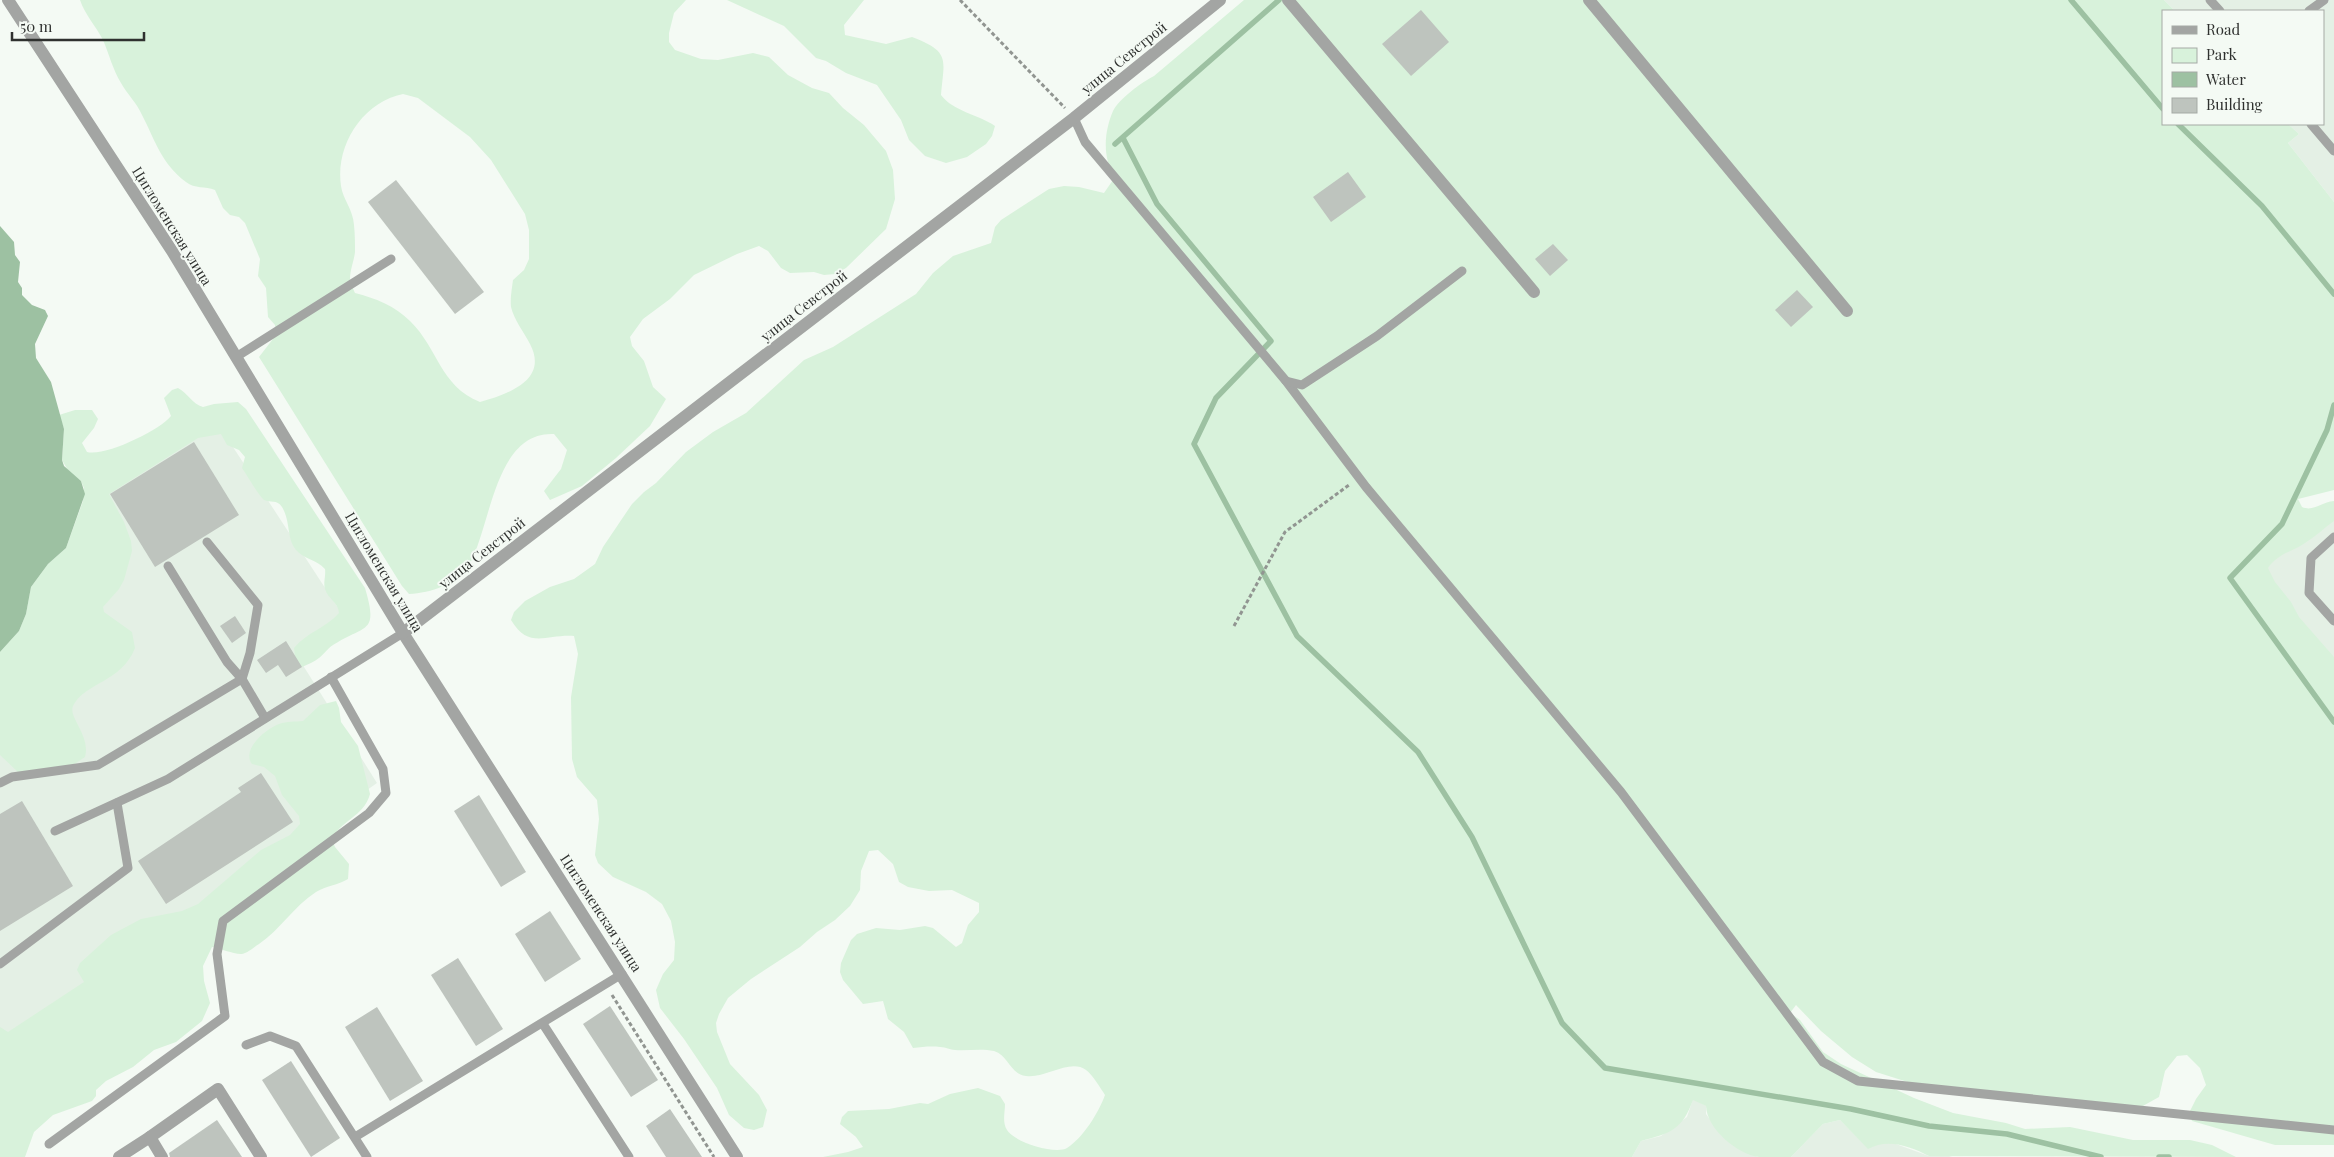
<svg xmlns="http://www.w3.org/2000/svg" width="2334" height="1157" font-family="'Playfair Display',serif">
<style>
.built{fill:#e4f0e5}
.green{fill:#d8f2db;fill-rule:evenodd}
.water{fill:#9dc1a2}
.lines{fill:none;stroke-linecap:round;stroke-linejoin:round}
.stream{stroke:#9dc1a2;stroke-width:5.5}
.building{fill:#bec4be}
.path{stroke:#919591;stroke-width:3;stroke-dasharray:4 2.5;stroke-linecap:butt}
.lane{stroke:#a3a5a3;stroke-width:9}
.street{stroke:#a3a5a3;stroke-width:12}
.labels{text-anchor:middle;stroke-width:4;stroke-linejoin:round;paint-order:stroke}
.street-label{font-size:14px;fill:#2f312f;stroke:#f4faf4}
</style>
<rect width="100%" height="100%" fill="#f4faf4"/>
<g class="built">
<polygon points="2164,0 2334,0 2334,202 2288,143 2299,134 2288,124 2323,124 2323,11 2175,11"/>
<polygon points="216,421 348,623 299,659 377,783 0,1050 0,697 98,490"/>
<polygon points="2334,511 2334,672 2255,569"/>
<polygon points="1693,1099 1706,1106 1706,1114 1721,1135 1742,1150 1758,1157 1632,1157 1641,1141 1661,1136 1687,1117"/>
<polygon points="1840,1120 1868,1148 1884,1142 1893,1143 1929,1156 1946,1155 1952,1157 1791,1157 1823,1124"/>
</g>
<g class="green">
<path d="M80,0H686L674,13L669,33V42L675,50L701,59L718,60L753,53L769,57L788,75L812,88L829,93L843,108L864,125L886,151L893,170L895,199L886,229L846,268L835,274L824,275L814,272L790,273L781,268L768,251L759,246L737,254L694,275L670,299L643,319L630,337L632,346L644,361L653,387L666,399L650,426L616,458L582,486L550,500L544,491L561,469L567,450L554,434C494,431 491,528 469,565C457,584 431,593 409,594L402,586L259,357L276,335L275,325L268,317L266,288L258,276L260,259L245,223L239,217L230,215L223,208L215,190C205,186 195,189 186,182C161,163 156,142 142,115C137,103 127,94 121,83C113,70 109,54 103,40C96,26 85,15 80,0ZM403,94L418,98L470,137L491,160L525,214L529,230V259L524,270L513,280C512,288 510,298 511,307C514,320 524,332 530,344C549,380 508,394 480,402C440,386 438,348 410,321C395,306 375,298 355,293C353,288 350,283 350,279C350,270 354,261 355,252C355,244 355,234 354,225C353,209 343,200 341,186C335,145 363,102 403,94Z"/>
<path d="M727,0H864L844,25L845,35L886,44L912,37C951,52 944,59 941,95C954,112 978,114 995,126L992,136L986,144L967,157L946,163L925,156L909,140L901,120L877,85L846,73L826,61L816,58L784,26Z"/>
<path d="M1244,0H2164L2175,11H2163V124H2288L2299,134L2288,143L2334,202V490L2298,499L2302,507C2314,512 2321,502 2334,501V521C2324,528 2315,537 2305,543C2292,552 2278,553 2268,568L2275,582L2291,602L2299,617L2334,657V1145H2275L2192,1121L2189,1113L2196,1099L2206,1085L2200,1068L2187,1055L2177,1056L2165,1071L2159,1097L2141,1107L1914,1084L1876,1072L1852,1057L1821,1031L1796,1005L1790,1013L1800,1020L1823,1052L1841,1064L1914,1098L1953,1113L2006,1123L2025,1129L2070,1127L2133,1140H2190L2212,1145L2236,1157L1929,1156C1910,1146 1887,1138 1868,1149L1840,1120L1823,1124L1791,1157C1781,1157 1769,1157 1759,1157C1737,1154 1707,1129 1706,1106L1693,1100C1682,1130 1671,1133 1641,1141L1632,1157H823L848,1152L863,1147L856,1137L840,1124L842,1117L848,1111L889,1109L920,1103L928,1104L950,1094L978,1088L1000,1096L1005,1104C1005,1113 1002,1122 1007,1130C1014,1142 1055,1155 1067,1148C1083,1138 1099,1112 1105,1095C1101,1089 1092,1074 1086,1070C1070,1058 1045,1079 1026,1076C1010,1074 1009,1056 994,1051C981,1048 968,1051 955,1050C950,1050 946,1047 940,1047C931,1046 922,1047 913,1048L904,1032L888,1019L883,1001L863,1004L843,980L840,972L841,963L851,940L857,934L876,928L900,930L925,926L933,928L956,947L962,943L968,925L979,912V903L952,890L929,891L908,887L899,882L893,864L878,850L869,851L861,871L860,890L850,906L835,920L817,932L800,947L751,979L728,998L719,1014L716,1023L717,1032L730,1064L759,1095L767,1110L763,1127L754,1130L744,1128L729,1115L717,1088L684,1039L660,1008L656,990L663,974L674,960L675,942L671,921L662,904L646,892L613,877L598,863L595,855L599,819L597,800L577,777L572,759L571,697L578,654L574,636C546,634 529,650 511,620L514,612L525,601L550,587L574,579L595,564L603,547L632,504L644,492L656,483L686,452L713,432L746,413L804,360L833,347L916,294L933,273L953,256L991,243L995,227L1001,220L1049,189L1064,186L1079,187L1104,193L1115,177C1102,158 1104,132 1113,111C1119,99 1142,82 1154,76Z"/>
<path d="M178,388C188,393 192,404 203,407L214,404L238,402L246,409L365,588C379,635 365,624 333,645C328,648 324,654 319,658C314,662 308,664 302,667L296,664L294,648C307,632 326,628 339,613C338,602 328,599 325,589C323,583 326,576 325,569C316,559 305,560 296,550C286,537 291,522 282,507C277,499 270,503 264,500C259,496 248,477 244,471L242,468L245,457L239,450L227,445L221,434L198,438L109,494L124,522L131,541L132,551L124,580L119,589L103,607L104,612L132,632L135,648C122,682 84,683 73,706C68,717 91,736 85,757L70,767L19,773L0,755V652L19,631L26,614L31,587L48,564L66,548L83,501L84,488L81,481L69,472L62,460L64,429L59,415L75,410H92L98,419L94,428L82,443L87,452C105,457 160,430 171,416L164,398L172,390Z"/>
<path d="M336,701L339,708L341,722L358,746L370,794C364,817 339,821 332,840L335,847L349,864L348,879C338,885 326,886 316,892C294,906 280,930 259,944C254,947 248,953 242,954C235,955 220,948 212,947L203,966L204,981L210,1003L202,1021L176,1042L154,1050L133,1067L106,1081L96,1090V1096L92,1101L53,1115L34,1132L25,1157H0V1027L8,1032L84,982L77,970L80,963L111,935L141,919L182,911L198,904L261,850L290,835L300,824L299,816L282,795L275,776L264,767L252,764C241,749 266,729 279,724C287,721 295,722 303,721L320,705Z"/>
</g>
<polygon class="water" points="0,226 14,242 15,255 20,262 18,282 22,288 22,295 32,305 45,310 48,316 35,344 36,358 51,382 64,429 62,460 64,466 81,481 85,494 66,548 48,564 31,587 26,614 19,631 0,652"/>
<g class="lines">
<g class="stream">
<polyline points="2071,0 2163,109"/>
<polyline points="2178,124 2262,206 2334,294"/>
<polyline points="1123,138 1157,204 1271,341 1216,398 1194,444 1297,636 1418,752 1472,837 1562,1023 1605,1068 1851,1109 1929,1126 2007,1134 2101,1157"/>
<polyline points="1115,144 1279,0"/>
<polyline points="2334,405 2327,430 2282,524 2230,578 2334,722"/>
<polyline points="2159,1157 2169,1157"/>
</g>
</g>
<g class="building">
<polygon points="1421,10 1449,42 1411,76 1382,44"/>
<polygon points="1348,172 1366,197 1331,222 1313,197"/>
<polygon points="396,180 484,292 455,314 368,202"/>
<polygon points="1553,244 1568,260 1550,276 1535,259"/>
<polygon points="1797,290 1813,307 1791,327 1775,310"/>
<polygon points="194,442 239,515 155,567 110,494"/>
<polygon points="235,616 246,633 232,643 220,626"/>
<polygon points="286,641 302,667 286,677 278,665 266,673 257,660"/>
<polygon points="261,773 293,822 166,904 138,861 241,792 238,788"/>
<polygon points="479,795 526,872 501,887 454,811"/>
<polygon points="22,801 73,886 0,931 0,814"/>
<polygon points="550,911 581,959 545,982 515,934"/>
<polygon points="458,958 503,1029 476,1046 431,975"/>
<polygon points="610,1006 658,1080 631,1097 583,1024"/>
<polygon points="377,1007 423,1081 390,1101 345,1027"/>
<polygon points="291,1061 340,1138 311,1157 262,1080"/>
<polygon points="670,1109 702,1157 666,1157 646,1126"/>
<polygon points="217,1120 242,1157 170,1157 169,1153"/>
</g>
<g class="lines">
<g class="path">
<polyline points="960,0 1065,108"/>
<polyline points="1234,626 1285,532 1349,485"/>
<polyline points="612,995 714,1157"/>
</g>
<g class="lane">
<polyline points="2210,0 2220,11"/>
<polyline points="2309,11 2324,0"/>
<polyline points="1074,118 1085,142 1286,381 1366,487 1621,792 1823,1062 1858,1081 2334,1130"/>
<polyline points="2311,124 2334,151"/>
<polyline points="236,357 391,259"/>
<polyline points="1286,381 1302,385 1377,336 1462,271"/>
<polyline points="2334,537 2311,558 2309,593 2334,621"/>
<polyline points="207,542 258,605 250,653 242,679"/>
<polyline points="168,566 227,662 242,679"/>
<polyline points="0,783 12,777 98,765 242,679 265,718"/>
<polyline points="55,831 168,779 403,633"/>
<polyline points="0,964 128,868 117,803"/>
<polyline points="543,1024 629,1157"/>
<polyline points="246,1045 270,1036 296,1046 367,1157"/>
<polyline points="355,1137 622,974"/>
<polyline points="49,1144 225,1016 217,954 223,921 369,813 386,793 383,769 331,677"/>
</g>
<g class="street">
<polyline points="8,0 172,251 403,633 737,1157"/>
<polyline points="1288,0 1534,292"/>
<polyline points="1589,0 1847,311"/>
<polyline points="403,633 1074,118 1220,0"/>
<polyline points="119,1157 150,1137"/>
<polyline points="162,1157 150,1137 218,1089 261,1157"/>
</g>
</g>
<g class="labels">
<g class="street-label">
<text transform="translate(1124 58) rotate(-39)" y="5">улица Севстрой</text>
<text transform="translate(172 226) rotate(58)" y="5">Цигломенская улица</text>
<text transform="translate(804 306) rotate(-38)" y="5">улица Севстрой</text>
<text transform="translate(482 553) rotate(-38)" y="5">улица Севстрой</text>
<text transform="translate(384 572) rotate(59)" y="5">Цигломенская улица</text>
<text transform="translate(601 913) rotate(57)" y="5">Цигломенская улица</text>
</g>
</g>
<rect x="2162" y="10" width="162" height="115" fill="#f4faf4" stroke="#a5aaa5"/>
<rect x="2172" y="26" width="25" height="8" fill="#a3a5a3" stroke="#a5aaa5"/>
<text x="2206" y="35" font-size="15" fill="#2f312f">Road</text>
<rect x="2172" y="48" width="25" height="15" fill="#d8f2db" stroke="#a5aaa5"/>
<text x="2206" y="60" font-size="15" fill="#2f312f">Park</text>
<rect x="2172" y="72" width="25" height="15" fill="#9dc1a2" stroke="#a5aaa5"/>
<text x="2206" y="85" font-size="15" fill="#2f312f">Water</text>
<rect x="2172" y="98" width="25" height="15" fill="#bec4be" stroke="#a5aaa5"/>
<text x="2206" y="110" font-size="15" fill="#2f312f">Building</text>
<path d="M12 32v8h132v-8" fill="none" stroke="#2f312f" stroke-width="2.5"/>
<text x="20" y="32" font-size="15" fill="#2f312f" stroke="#f4faf4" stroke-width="4" paint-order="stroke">50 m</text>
</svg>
